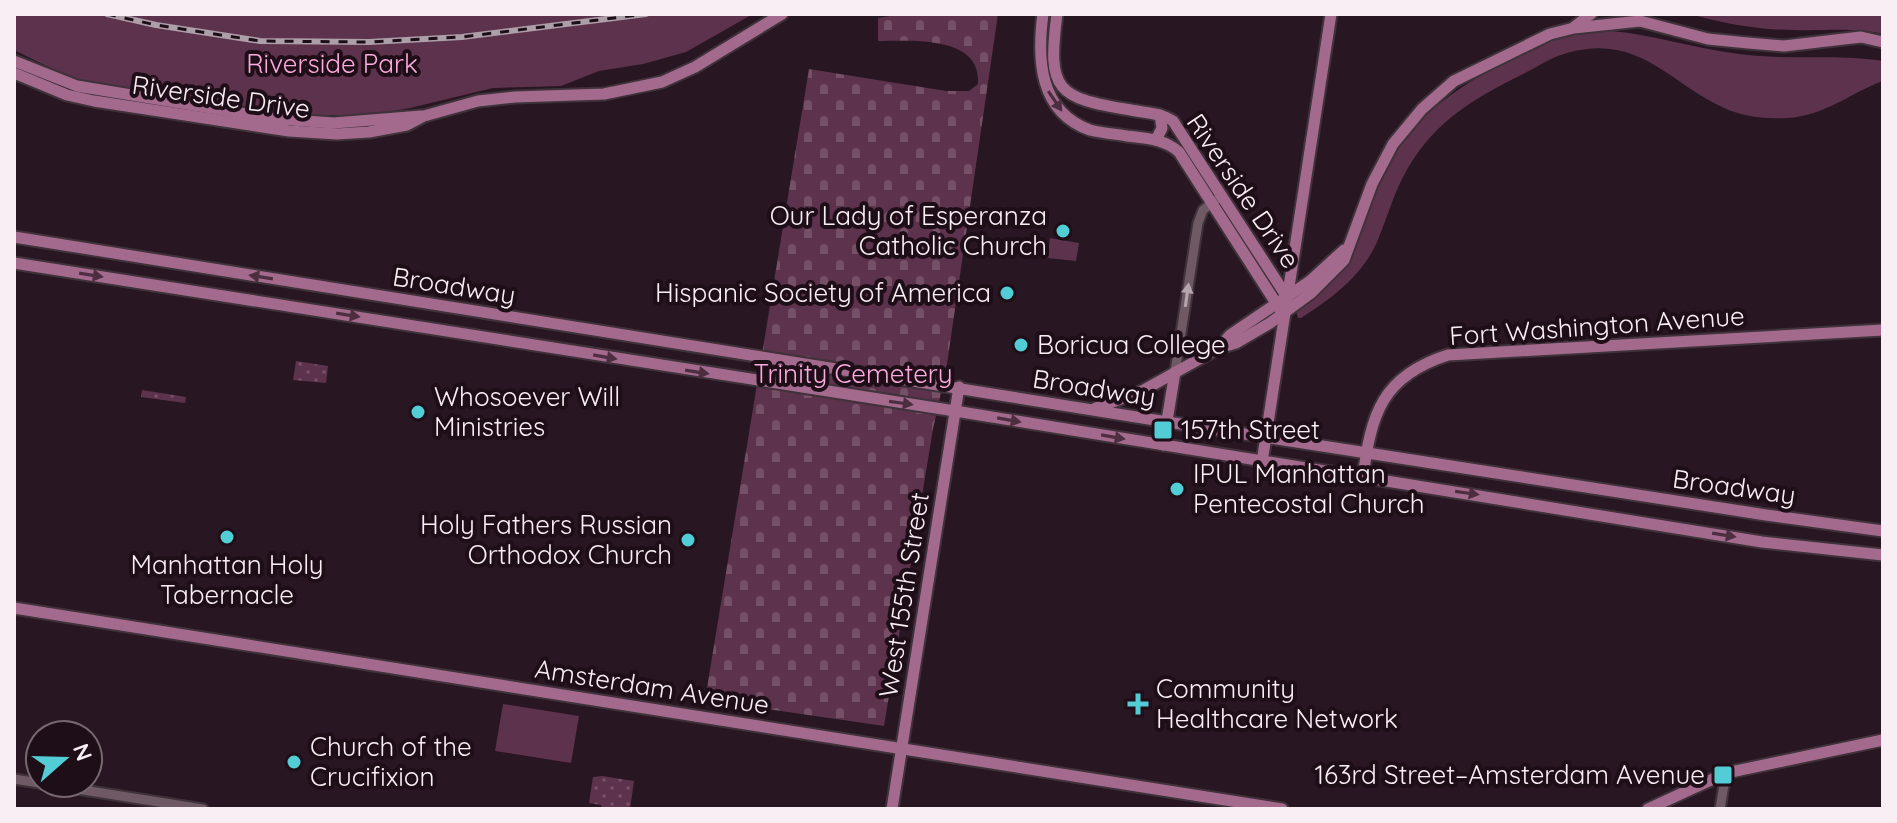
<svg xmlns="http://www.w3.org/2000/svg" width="1897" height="823" font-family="Quicksand,sans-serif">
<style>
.green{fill:#5d324d}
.cemetery{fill:url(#cemetery-stones)}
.garden{fill:url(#garden-dots)}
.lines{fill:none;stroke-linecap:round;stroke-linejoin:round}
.minor-casing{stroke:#3f323a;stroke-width:13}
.major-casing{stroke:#3f323a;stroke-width:15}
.minor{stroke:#6e5965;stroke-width:9}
.major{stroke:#a46a8e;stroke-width:11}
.rail-casing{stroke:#ad9fa8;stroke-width:6}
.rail{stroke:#1e0e18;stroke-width:3;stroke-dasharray:9;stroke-linecap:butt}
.oneway{fill:#4d2e41}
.oneway2{fill:#b4a4ad}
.poi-dot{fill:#52ccd5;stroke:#1e0e18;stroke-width:3}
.labels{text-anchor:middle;stroke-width:8;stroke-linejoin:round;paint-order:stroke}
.park-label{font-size:26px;fill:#fdaadd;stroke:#1e0e18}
.street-label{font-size:26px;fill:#faeef5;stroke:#1e0e18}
.poi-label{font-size:26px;fill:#faeef5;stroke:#1e0e18;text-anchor:start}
</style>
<defs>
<pattern id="cemetery-stones" width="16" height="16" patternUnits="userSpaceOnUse" patternTransform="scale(2)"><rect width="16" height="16" fill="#5d324d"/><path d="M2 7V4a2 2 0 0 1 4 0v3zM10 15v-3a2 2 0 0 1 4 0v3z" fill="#755067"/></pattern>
<pattern id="garden-dots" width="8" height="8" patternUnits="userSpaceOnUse" patternTransform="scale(2)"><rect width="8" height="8" fill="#5d324d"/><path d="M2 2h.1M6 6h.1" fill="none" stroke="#755067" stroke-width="1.8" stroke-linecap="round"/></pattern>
</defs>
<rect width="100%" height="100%" fill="#281722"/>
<g class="green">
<polygon points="14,14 753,14 686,52 643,64 599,71 561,86 493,88 410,108 370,115 305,115 79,82 14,50"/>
<path d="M1690,14H1883V34C1853,27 1826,31 1795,30C1760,30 1724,24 1690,14Z"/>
<path d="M1597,30C1648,32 1697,50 1748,55C1793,60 1838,54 1883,61V81C1850,93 1825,116 1787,118C1765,119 1742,117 1722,107C1667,81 1638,33 1567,53C1552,57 1537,67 1523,74C1469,101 1430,124 1402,179C1392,199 1386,221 1377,242C1362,276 1331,299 1301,318H1298L1296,311C1319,291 1342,272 1356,244C1369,218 1373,189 1388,164C1418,111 1463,84 1516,56C1530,49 1545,40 1560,36C1572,33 1585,32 1597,30Z"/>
<polygon points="1050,238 1079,243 1076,261 1047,258"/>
<polygon points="503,704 579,716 571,763 495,751"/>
</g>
<path class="cemetery" d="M902,14H998L946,371L933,429L884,726L705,700L809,69L946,91H969L978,84C982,35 911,41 878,41V18Z"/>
<g class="garden">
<polygon points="296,361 328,366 326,383 293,380"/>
<polygon points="142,390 186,397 185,403 141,397"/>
<polygon points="602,776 634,781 630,809 602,809 601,805 589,803 593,777"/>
</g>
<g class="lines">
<g class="minor-casing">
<g id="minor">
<polyline points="1175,372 1198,223 1203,210 1216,200"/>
<polyline points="14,779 203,809"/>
<polyline points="1720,809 1726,773"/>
</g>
</g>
<g class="major-casing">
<g id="major">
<path d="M1043,14C1037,59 1039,112 1090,130C1101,133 1115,134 1127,136C1145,138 1165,139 1179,152L1283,314"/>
<path d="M1057,14C1047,91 1056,98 1131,110C1146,113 1161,113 1173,121L1287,297"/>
<polyline points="1574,27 1591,14"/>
<polyline points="14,61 77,86 277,119 334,123 421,116"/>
<polyline points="14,73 67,95 94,101 289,131 337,134 369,132 407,125 424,116 478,101 515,97 604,94 662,82 695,67 782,14"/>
<polyline points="1156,140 1162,128 1160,115"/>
<polyline points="14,237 1155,420 1766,515 1883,531"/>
<polyline points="14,263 955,411 1762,542 1883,555"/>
<polyline points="1219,348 1230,335 1310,281 1344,250"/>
<polyline points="1096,408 1142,391 1219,348 1236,343 1270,323 1311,293 1344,260 1372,184 1393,144 1422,109 1454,81 1550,34 1574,28 1640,21 1708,39 1748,43 1784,46 1861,37 1883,42"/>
<polyline points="1163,445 1175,372"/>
<polyline points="1262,462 1331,14"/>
<path d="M1363,477C1371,414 1382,376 1448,355L1883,330"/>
<polyline points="14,608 1282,809"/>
<polyline points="892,809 959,387"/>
<polyline points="1648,809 1726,773 1883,740"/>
</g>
</g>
<use href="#minor" class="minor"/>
<use href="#major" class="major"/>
<g class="rail-casing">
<polyline id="rail" points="107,14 156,25 260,41 369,42 462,37 646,14"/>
</g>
<use href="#rail" class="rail"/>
</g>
<defs><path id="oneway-solid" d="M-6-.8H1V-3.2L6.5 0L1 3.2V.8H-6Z" transform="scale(2)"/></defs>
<g class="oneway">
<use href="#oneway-solid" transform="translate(1055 101) rotate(56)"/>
<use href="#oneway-solid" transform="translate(91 275) rotate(9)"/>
<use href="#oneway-solid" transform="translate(261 277) rotate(-171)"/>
<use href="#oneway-solid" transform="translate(348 315) rotate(9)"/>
<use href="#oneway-solid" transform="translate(605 357) rotate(10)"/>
<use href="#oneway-solid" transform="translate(697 372) rotate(9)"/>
<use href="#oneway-solid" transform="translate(901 403) rotate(8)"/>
<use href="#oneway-solid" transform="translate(1009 420) rotate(10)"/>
<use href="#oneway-solid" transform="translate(1113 437) rotate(10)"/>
<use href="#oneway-solid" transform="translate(1467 493) rotate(8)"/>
<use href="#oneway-solid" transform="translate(1724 535) rotate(9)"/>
</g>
<use class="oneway2" href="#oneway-solid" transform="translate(1187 295) rotate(-82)"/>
<g class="poi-dot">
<circle cx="1063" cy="231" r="8"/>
<circle cx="1007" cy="293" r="8"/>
<circle cx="1021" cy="345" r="8"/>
<circle cx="418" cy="412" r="8"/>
<rect x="1153" y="420" width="20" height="20" rx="4"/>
<circle cx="1177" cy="489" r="8"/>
<circle cx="227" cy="537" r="8"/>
<circle cx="688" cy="540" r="8"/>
<path d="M1134 692h8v8h8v8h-8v8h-8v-8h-8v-8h8z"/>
<circle cx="294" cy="762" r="8"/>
<rect x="1713" y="765" width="20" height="20" rx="4"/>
</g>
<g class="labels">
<g class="park-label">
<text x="332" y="73">Riverside Park</text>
<text x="853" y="383">Trinity Cemetery</text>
</g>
<g class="street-label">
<text transform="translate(221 97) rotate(8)" y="9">Riverside Drive</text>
<text transform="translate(1243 191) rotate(56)" y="9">Riverside Drive</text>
<text transform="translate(454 286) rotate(9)" y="9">Broadway</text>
<text transform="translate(1597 326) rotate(-4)" y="9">Fort Washington Avenue</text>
<text transform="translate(1094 388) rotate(9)" y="9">Broadway</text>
<text transform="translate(1734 487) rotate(8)" y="9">Broadway</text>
<text transform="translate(904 595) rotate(-81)" y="9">West 155th Street</text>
<text transform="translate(652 687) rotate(9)" y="9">Amsterdam Avenue</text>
</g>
<g class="poi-label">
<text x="1047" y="225" text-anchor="end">Our Lady of Esperanza<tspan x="1047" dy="30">Catholic Church</tspan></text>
<text x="991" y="302" text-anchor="end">Hispanic Society of America</text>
<text x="1037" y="354">Boricua College</text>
<text x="434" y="406">Whosoever Will<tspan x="434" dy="30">Ministries</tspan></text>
<text x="1181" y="439">157th Street</text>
<text x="1193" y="483">IPUL Manhattan<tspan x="1193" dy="30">Pentecostal Church</tspan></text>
<text x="672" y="534" text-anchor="end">Holy Fathers Russian<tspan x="672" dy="30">Orthodox Church</tspan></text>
<text x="227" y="574" text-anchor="middle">Manhattan Holy<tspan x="227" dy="30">Tabernacle</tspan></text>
<text x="1156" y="698">Community<tspan x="1156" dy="30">Healthcare Network</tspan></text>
<text x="310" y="756">Church of the<tspan x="310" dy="30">Crucifixion</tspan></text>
<text x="1705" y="784" text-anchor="end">163rd Street–Amsterdam Avenue</text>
</g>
</g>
<rect width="1897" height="823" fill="none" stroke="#faeef5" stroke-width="32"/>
<g transform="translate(64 759) rotate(70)"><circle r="38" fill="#1e0e18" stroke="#766870" stroke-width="2"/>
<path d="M0-6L14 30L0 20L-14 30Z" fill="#52ccd5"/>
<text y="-12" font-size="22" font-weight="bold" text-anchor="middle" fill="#faeef5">N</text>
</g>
</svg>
